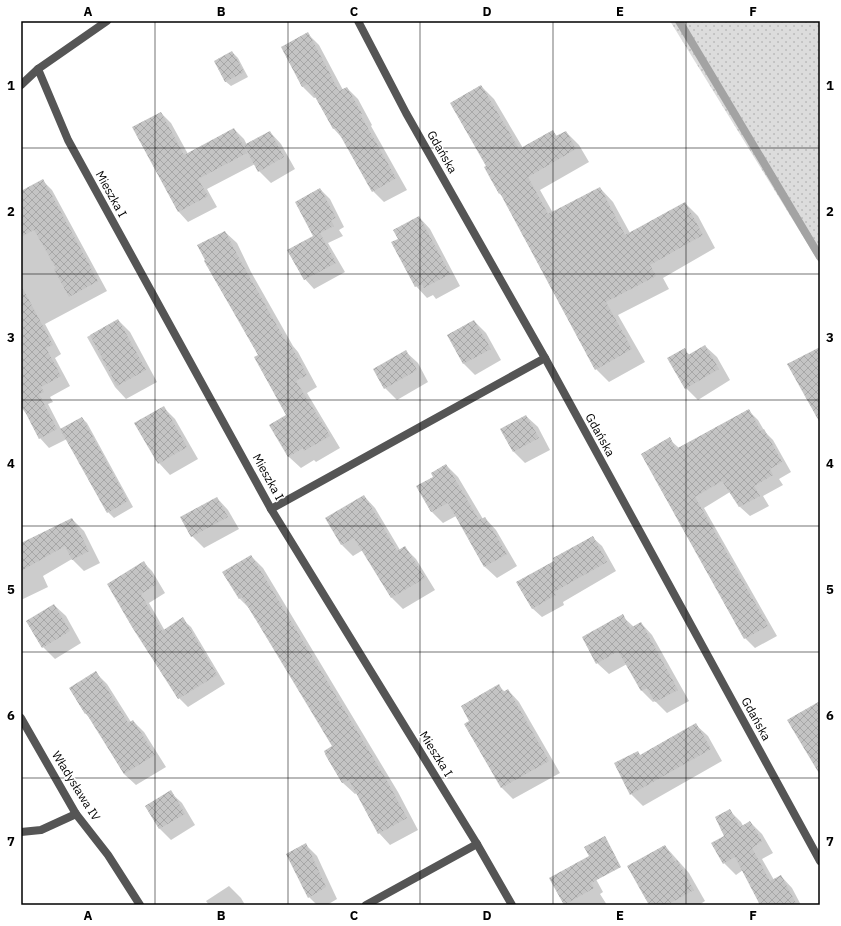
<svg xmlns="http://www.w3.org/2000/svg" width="841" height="926" font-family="'IBM Plex Sans',sans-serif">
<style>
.grass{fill:url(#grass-dots)}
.shadow{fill:#0003}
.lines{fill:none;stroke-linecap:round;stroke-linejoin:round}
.stream{stroke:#a3a3a3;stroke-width:8}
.building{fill:url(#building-cross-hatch)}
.minor{stroke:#555;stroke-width:8}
.tertiary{stroke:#555;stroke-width:8}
.grid{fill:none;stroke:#000;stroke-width:1;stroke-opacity:0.55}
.labels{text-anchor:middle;stroke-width:3;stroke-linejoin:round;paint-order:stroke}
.street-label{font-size:12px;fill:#000;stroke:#fff}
.neatline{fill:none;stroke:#000;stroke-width:1.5}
.grid-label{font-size:13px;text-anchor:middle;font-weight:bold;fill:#000}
</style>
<defs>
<pattern id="grass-dots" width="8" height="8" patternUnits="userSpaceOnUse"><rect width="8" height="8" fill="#dcdcdc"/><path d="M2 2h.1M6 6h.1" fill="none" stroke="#bbb" stroke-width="1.8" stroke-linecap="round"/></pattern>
<pattern id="building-cross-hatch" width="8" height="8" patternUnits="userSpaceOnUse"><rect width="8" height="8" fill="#c4c4c4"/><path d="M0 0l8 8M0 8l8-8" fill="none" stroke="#a7a7a7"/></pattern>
</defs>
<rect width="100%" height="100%" fill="#fff"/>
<polygon class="grass" points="670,21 820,21 820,265 817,259"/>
<g class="shadow">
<polygon points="308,34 319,45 343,90 347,88 358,99 372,125 371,126 407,190 384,202 373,191 343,139 334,129 317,97 314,98 303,87"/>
<polygon points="232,52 238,58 248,77 231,86 225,81"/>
<polygon points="481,86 494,99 523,148 552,131 557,136 566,132 579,145 589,162 540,190 553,213 600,188 613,202 630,233 685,203 698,216 715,248 663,278 669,289 618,315 645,362 609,382 596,369 504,198 499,193 488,166"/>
<polygon points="161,113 171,123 188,154 234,129 244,139 247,145 270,132 281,144 295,169 271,183 259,171 255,164 207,189 217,207 188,222 178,211"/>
<polygon points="43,181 52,190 107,291 45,324 61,354 55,358 70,386 50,397 53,402 48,404 61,429 82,418 87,423 133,507 114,518 108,512 67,439 49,448 40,438 28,416 21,407 21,193"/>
<polygon points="320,189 330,199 344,227 339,230 343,236 328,243 345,272 314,289 305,279 315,236"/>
<polygon points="419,217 430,229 460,286 436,299 433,295 427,298 416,286 399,239"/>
<polygon points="225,232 237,243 251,272 293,346 298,352 317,387 307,393 340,448 316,462 314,460 301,468 289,457 270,425 287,415 259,355"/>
<polygon points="118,320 130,332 157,382 126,399 115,387 87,337"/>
<polygon points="474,321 486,333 501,360 475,375 464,364 448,335"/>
<polygon points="705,346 717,357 730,380 698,400 686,388 684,350 690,355"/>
<polygon points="406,352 418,363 428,382 397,400 385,388"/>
<polygon points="164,408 175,419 198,459 170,475 159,463"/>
<polygon points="748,410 758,420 765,432 773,440 791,472 779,479 783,485 763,496 769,506 750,516 740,507 730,492 704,508 777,636 755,648 745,638 669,439 679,448"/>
<polygon points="526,416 538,427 550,450 525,463 514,452 501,429"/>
<polygon points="446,465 458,477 483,519 485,518 496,530 517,566 497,578 485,567 456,516 443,523 432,512 418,487 434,477"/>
<polygon points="364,496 375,508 400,550 405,548 416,559 435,590 403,609 392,598 363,550 353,556 342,545 326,518"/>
<polygon points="217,498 228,510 239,529 204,548 192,536 182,518"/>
<polygon points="72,519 84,531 100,563 84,571 72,559 43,576 48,587 21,600 21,542 23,543"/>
<polygon points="592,537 602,546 616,571 563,602 564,605 542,617 532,608 556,561"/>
<polygon points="251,556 263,568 398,792 418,830 390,845 379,833 357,793 355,794 343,783 325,751 333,747 251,610 240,599 224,573"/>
<polygon points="143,562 152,571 165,593 149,603 165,631 182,619 191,627 225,684 188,707 179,698 133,626"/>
<polygon points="54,605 66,616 81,643 55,659 43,647"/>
<polygon points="622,616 634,627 641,623 652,635 689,701 667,713 655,701 653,702 642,691 627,664 609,674 597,663"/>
<polygon points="96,673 107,684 131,722 133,721 144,732 166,767 136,785 124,774 90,718 85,713"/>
<polygon points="499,686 505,692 508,690 519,702 560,773 513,799 502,788 465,724 471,721"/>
<polygon points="696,725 708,736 722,761 643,806 631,794 637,752 641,756"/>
<polygon points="170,792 182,803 195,825 171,840 160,829 146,807"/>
<polygon points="729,810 741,822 743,826 750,822 762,834 773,853 762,859 774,880 781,876 792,888 801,905 761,905 743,870 736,875 724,863 726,836"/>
<polygon points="306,845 317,856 337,899 327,905 317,905 309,897"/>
<polygon points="665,846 689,873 705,901 699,905 650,905"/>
<polygon points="592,872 603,892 600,894 607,905 565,905 550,879"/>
<polygon points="229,886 241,898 245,905 209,905 206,901"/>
</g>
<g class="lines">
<polyline class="stream" points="679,21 820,257"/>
</g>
<g class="building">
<polygon points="308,32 339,91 347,87 362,114 360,114 396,178 372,192 336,128 333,129 308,84 302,87 281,47"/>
<polygon points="232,51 244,72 225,82 214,61"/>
<polygon points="481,85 519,149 553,130 556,136 566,131 576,149 528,177 548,214 600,187 625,235 685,202 703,235 650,265 656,276 606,302 632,349 595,370 500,193 499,194 484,167 486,166 450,103"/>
<polygon points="161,112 184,155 234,128 247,153 198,179 208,196 178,212 132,127"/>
<polygon points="270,131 284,157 258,172 244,145"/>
<polygon points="43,179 98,281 69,297 54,269 56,268 34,230 21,237 21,191"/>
<polygon points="320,188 336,218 331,220 334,226 320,233 336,263 304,280 287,250 313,236 295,202"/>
<polygon points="419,216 450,274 424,288 422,284 415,287 391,242 398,239 393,230"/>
<polygon points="225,231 240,260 285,340 287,339 307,375 296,381 330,436 304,451 303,448 288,457 269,425 286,415 254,357 258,355 204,261 205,260 197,245"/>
<polygon points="21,285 53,345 46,348 61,376 41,387 44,392 39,394 57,429 39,439 21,404"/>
<polygon points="118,319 146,370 117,386 90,335"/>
<polygon points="474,320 491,349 463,364 447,335"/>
<polygon points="705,345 719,369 685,389 667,358 685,348 688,355"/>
<polygon points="820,347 820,423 787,364"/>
<polygon points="406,350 417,370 384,389 373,369"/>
<polygon points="164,406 187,447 158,464 134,423"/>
<polygon points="749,409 761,431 764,429 782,462 770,469 773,475 754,486 760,496 739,507 722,481 695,497 768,626 744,639 641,454 670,437 676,449"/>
<polygon points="526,415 539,438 513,452 500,429"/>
<polygon points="82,417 128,501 107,513 60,429"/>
<polygon points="446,464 479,520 485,517 507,554 484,567 448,503 431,512 416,486 433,477 431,473"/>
<polygon points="364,495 397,551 405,546 425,578 391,598 354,538 341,545 325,518"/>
<polygon points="217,497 228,517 191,537 180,517"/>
<polygon points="72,518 89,551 72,560 65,546 21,571 21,543"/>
<polygon points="593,536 607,562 554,592 556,595 532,609 516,582 554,561 553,558"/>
<polygon points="251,555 386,779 407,818 378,834 349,780 342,783 326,756 324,751 332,746 242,597 239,599 222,572"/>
<polygon points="144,561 157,584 141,594 162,631 183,617 217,675 178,699 132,627 107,584"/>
<polygon points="54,604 70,631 42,648 26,621"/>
<polygon points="623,614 630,628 641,622 678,690 655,702 647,688 641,691 618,651 596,664 582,637"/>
<polygon points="96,671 128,723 133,720 155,755 124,774 86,713 85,714 69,688"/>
<polygon points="499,684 503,692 508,689 549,761 501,788 464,724 469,721 461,706"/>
<polygon points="820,701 820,775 787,720"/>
<polygon points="696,723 711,749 630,795 614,763 638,751 640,755"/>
<polygon points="171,790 185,814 159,829 145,806"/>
<polygon points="730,809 740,827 750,821 762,841 752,848 770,881 781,875 797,905 760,905 735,857 723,864 711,843 724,836 715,817"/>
<polygon points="605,836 621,867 591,883 594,888 564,905 549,878 589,856 584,847"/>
<polygon points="306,843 326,887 308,898 286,854"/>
<polygon points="665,845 675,862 677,860 694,890 667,905 649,905 627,866"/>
</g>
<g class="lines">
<g class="minor">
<polyline points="358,21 406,113 545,358 820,861"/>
<polyline points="38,69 107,21"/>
<polyline points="21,85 38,69 68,140 271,509 477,844 512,905"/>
<polyline points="271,509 545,358"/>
<polyline points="21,832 41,830 76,814"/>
<polyline points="366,905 477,844"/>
</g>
<polyline class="tertiary" points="21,718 76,814 108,855 140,905"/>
</g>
<path class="grid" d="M155,21V905M288,21V905M420,21V905M553,21V905M686,21V905M21,148H820M21,274H820M21,400H820M21,526H820M21,652H820M21,778H820"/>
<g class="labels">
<g class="street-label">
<text transform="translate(442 152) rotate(60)" y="4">Gdańska</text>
<text transform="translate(111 194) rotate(61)" y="4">Mieszka I</text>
<text transform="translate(600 435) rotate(61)" y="4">Gdańska</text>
<text transform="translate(268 477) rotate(61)" y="4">Mieszka I</text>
<text transform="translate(756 719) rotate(61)" y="4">Gdańska</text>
<text transform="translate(436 754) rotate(58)" y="4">Mieszka I</text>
<text transform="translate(76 786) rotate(58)" y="4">Władysława IV</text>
</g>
</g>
<rect width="841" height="926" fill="none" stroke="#ffffff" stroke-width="44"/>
<rect x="22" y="22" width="797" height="882" class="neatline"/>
<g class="grid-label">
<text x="88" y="16">A</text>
<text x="221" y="16">B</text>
<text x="354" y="16">C</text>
<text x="487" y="16">D</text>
<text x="620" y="16">E</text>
<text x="753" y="16">F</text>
<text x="11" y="90">1</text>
<text x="830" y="90">1</text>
<text x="11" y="216">2</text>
<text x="830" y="216">2</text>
<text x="11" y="342">3</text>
<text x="830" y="342">3</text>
<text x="11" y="468">4</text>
<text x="830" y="468">4</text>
<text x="11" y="594">5</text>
<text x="830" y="594">5</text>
<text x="11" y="720">6</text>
<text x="830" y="720">6</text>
<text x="11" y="846">7</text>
<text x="830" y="846">7</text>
<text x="88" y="920">A</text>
<text x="221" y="920">B</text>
<text x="354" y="920">C</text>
<text x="487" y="920">D</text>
<text x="620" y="920">E</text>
<text x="753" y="920">F</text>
</g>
</svg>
